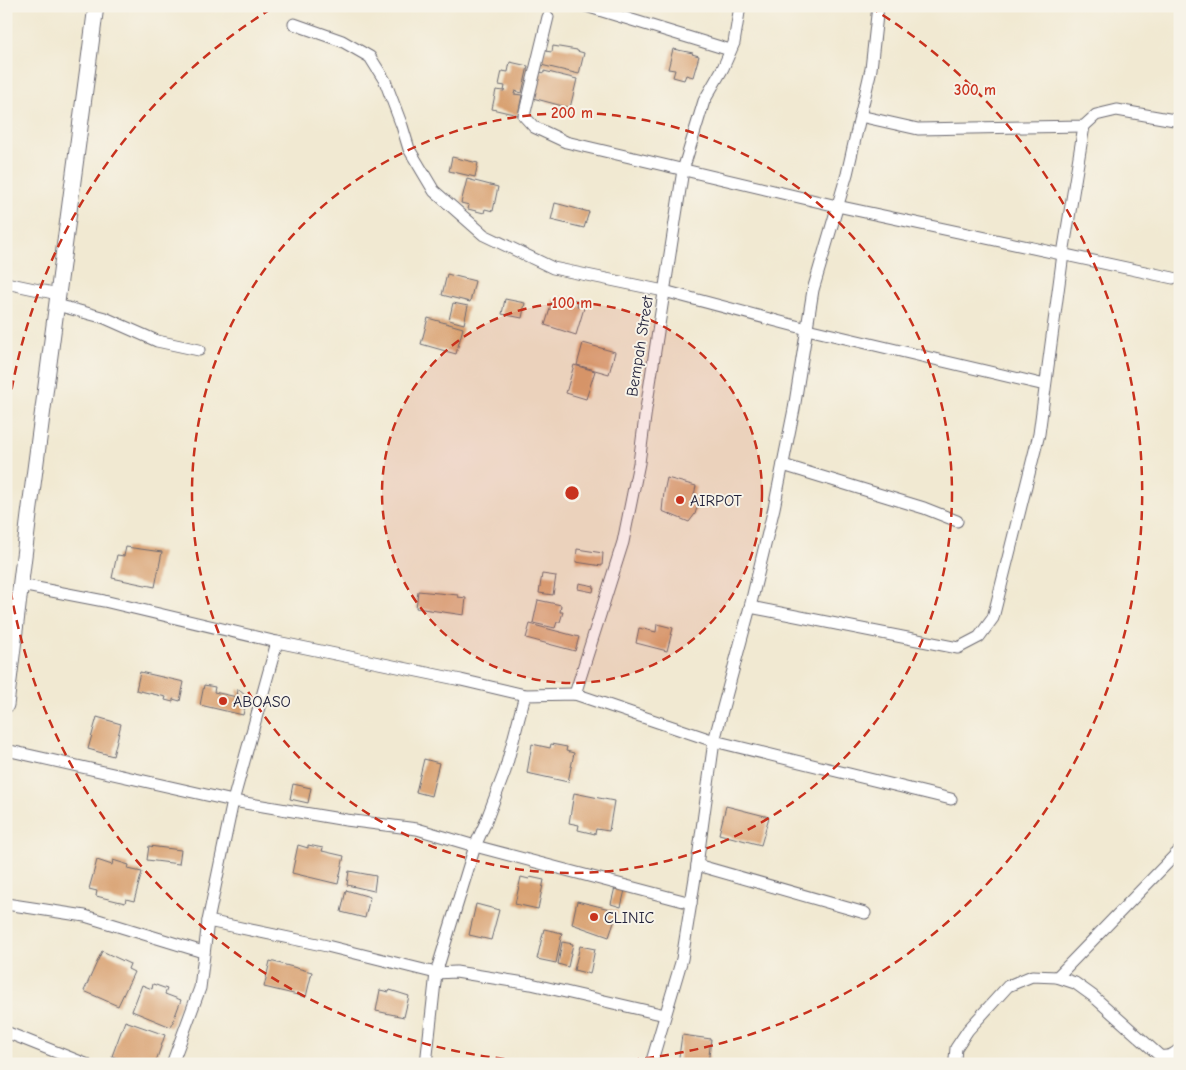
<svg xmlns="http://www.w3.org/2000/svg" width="1186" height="1070" font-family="'Comic Neue',sans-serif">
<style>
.building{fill:#d9a272}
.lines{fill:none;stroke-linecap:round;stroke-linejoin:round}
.street-casing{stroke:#6a6870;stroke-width:13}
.secondary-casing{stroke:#6a6870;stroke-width:17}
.street{stroke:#fff;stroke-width:11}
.secondary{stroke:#fff;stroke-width:15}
.ring{fill:none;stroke:#c8321e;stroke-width:2.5;stroke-dasharray:9 6}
.poi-dot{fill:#c8321e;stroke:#f7f3e8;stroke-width:2}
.labels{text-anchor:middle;stroke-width:4;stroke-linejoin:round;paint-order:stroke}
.street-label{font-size:16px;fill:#22223b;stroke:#f7f3e8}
.poi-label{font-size:16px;fill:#22223b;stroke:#f7f3e8;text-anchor:start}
.centre{fill:#c8321e;stroke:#f7f3e8;stroke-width:2.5}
.ring-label{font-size:15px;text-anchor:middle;font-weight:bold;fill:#c8321e;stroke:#f7f3e8;stroke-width:4;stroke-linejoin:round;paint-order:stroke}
</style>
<rect width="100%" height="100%" fill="#f7f3e8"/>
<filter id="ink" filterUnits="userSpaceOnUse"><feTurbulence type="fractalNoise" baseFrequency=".02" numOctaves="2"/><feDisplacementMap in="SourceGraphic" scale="10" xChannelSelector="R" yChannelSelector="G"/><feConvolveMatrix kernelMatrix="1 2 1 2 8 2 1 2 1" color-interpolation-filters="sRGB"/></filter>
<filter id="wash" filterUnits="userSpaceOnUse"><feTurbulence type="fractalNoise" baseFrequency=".0096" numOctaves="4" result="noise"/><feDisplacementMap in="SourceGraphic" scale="20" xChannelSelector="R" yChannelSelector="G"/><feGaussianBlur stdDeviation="1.12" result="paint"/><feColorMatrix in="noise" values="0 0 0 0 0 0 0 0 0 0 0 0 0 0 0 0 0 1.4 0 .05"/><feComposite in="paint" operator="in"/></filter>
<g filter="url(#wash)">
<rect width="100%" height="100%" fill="#f1e9d2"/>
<g id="blocks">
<g class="building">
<polygon points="640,6 659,6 658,10 651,8 650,11 640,8"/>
<polygon points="553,46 577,50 577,51 584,53 579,74 541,65 545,51 552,52"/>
<polygon points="673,49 693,53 692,54 699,56 693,77 686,75 684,80 673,77 675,70 668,69"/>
<polygon points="510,62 528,66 522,93 515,91 514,94 522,95 518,115 492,109 496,90 504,91 505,86 499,85 502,71 508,72"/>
<polygon points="536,71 544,73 544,71 577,79 570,108 529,97"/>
<polygon points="452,157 478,163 475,177 449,171"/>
<polygon points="467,179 498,187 493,211 485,209 484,213 468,209 469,205 461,203"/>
<polygon points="555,203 589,212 584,228 551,220"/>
<polygon points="447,274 475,281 470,302 442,295"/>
<polygon points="563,296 578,301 577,306 584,308 576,335 545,325 553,299 562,301"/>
<polygon points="505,299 525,303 522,318 502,314"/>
<polygon points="453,303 468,306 464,324 449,320"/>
<polygon points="428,318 463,328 456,354 421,344"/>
<polygon points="583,343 615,352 609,374 577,365"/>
<polygon points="574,365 595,371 586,399 566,393"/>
<polygon points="667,478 696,486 693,500 699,501 695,514 689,522 662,511 664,492"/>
<polygon points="126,547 162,552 155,587 112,578 117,555 124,556"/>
<polygon points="577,549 603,553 602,566 576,562"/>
<polygon points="542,574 556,576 553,595 539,593"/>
<polygon points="579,583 594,586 593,592 578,589"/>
<polygon points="418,591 458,595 458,597 466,598 464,615 416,608"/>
<polygon points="538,600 561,605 560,612 563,612 560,622 557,622 555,628 533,623"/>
<polygon points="530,624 579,637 575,651 526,638"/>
<polygon points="657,624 673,628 667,651 636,643 639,628 656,632"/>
<polygon points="140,672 184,682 180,701 173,699 173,702 165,700 166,697 136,690"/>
<polygon points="204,685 215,687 214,692 237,697 238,689 247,697 243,715 200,705"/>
<polygon points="97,717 121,724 113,756 88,749"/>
<polygon points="532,744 550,748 551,744 567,747 566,751 574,753 568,782 527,773"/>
<polygon points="424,759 439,763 431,796 416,792"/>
<polygon points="293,784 311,788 308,803 290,799"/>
<polygon points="574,793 614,801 609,831 596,829 595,834 578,830 579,825 569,823"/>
<polygon points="726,806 769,817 761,845 719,834"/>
<polygon points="298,845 308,848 308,845 323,848 322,851 344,856 338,884 292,873"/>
<polygon points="149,846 181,850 179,864 147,860"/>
<polygon points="97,860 112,865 113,860 129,865 128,869 142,872 134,901 126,899 125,903 96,896 97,891 89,889"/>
<polygon points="349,871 376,876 374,891 347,885"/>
<polygon points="521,877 529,879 530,877 544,880 538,909 515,904"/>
<polygon points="615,887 625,890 621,907 611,904"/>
<polygon points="346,890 370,897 365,918 341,912"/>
<polygon points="577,901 618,911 609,937 572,924"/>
<polygon points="476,904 499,910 491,940 469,935"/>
<polygon points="544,929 562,933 556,963 537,959"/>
<polygon points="562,942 573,944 568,967 558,964"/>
<polygon points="580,946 595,949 590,974 574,970"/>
<polygon points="102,951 130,964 128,969 134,972 118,1006 84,991"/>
<polygon points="270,961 312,972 306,997 264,987"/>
<polygon points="153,984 167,989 165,994 181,1000 171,1027 132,1011 142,985 152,989"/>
<polygon points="380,990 389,992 390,990 409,996 404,1017 376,1011"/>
<polygon points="125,1021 165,1035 155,1064 134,1064 112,1056"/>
<polygon points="682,1035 711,1039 708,1064 678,1064"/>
</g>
</g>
</g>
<g filter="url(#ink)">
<use href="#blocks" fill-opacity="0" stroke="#6a6870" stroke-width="1"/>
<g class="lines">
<g class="street-casing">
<g id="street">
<polyline points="586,6 730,50"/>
<polyline points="548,17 524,116 534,127 566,142 837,206 1173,278"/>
<polyline points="294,24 342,41 370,57 385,81 402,126 409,149 434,191 484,235 553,268 664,291 807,329 1045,385"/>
<polyline points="860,116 918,129 1084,126 1096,115 1117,110 1180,121"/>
<polyline points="6,283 58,294"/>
<polyline points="57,305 105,318 157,341 199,350"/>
<polyline points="783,465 924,508 957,521"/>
<polyline points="21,585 104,601 277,642 461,680 525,695 575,694 714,741 951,799"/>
<polyline points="750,607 958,648 979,637 993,618 1039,434 1063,254 1084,126"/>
<polyline points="575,694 623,542 639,463 646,409 683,170 704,101 723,68 734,43 740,6"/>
<polyline points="6,750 233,801 346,820 417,829 475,846 691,903"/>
<polyline points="697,865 865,913"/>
<polyline points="6,904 85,916 203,952"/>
<polyline points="208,921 327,946 436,973 456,972 531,984 665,1015"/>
<polyline points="1057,977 1180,850"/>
<polyline points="6,1032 86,1064"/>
<polyline points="172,1064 200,988 208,921 233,801 277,642"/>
<polyline points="426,1064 436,973 475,846 485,824 505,771 525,695"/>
<polyline points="651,1064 682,959 697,865 714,741 750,607 774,508 794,409 813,290 847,174 871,69 878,6"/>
<path d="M959,1064L955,1059L956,1048L968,1030L1008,986L1032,976L1057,977L1075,983L1093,996L1160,1056C1169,1057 1173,1055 1180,1049"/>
</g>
</g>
<g class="secondary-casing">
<polyline id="secondary" points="6,705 29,515 96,6"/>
</g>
<use href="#street" class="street"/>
<use href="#secondary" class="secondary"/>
</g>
</g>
<circle cx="572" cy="493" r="190" fill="#c8321e" fill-opacity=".12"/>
<g class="ring">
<circle cx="572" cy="493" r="190"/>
<circle cx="572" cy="493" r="380"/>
<path d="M7 419A570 570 0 0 1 274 7M870 7A570 570 0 1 1 7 567"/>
</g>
<g class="poi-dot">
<circle cx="680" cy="500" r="5"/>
<circle cx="223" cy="701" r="5"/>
<circle cx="594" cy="917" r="5"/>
</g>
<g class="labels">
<g class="street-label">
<text transform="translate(639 346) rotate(-81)" y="6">Bempah Street</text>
</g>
<g class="poi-label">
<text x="690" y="506">AIRPOT</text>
<text x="233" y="707">ABOASO</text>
<text x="604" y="923">CLINIC</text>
</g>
</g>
<circle cx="572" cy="493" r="8" class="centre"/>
<g class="ring-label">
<text x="975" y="95">300 m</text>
<text x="572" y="118">200 m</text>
<text x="572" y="308">100 m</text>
</g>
<rect width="1186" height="1070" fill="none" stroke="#f7f3e8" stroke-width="25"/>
</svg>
